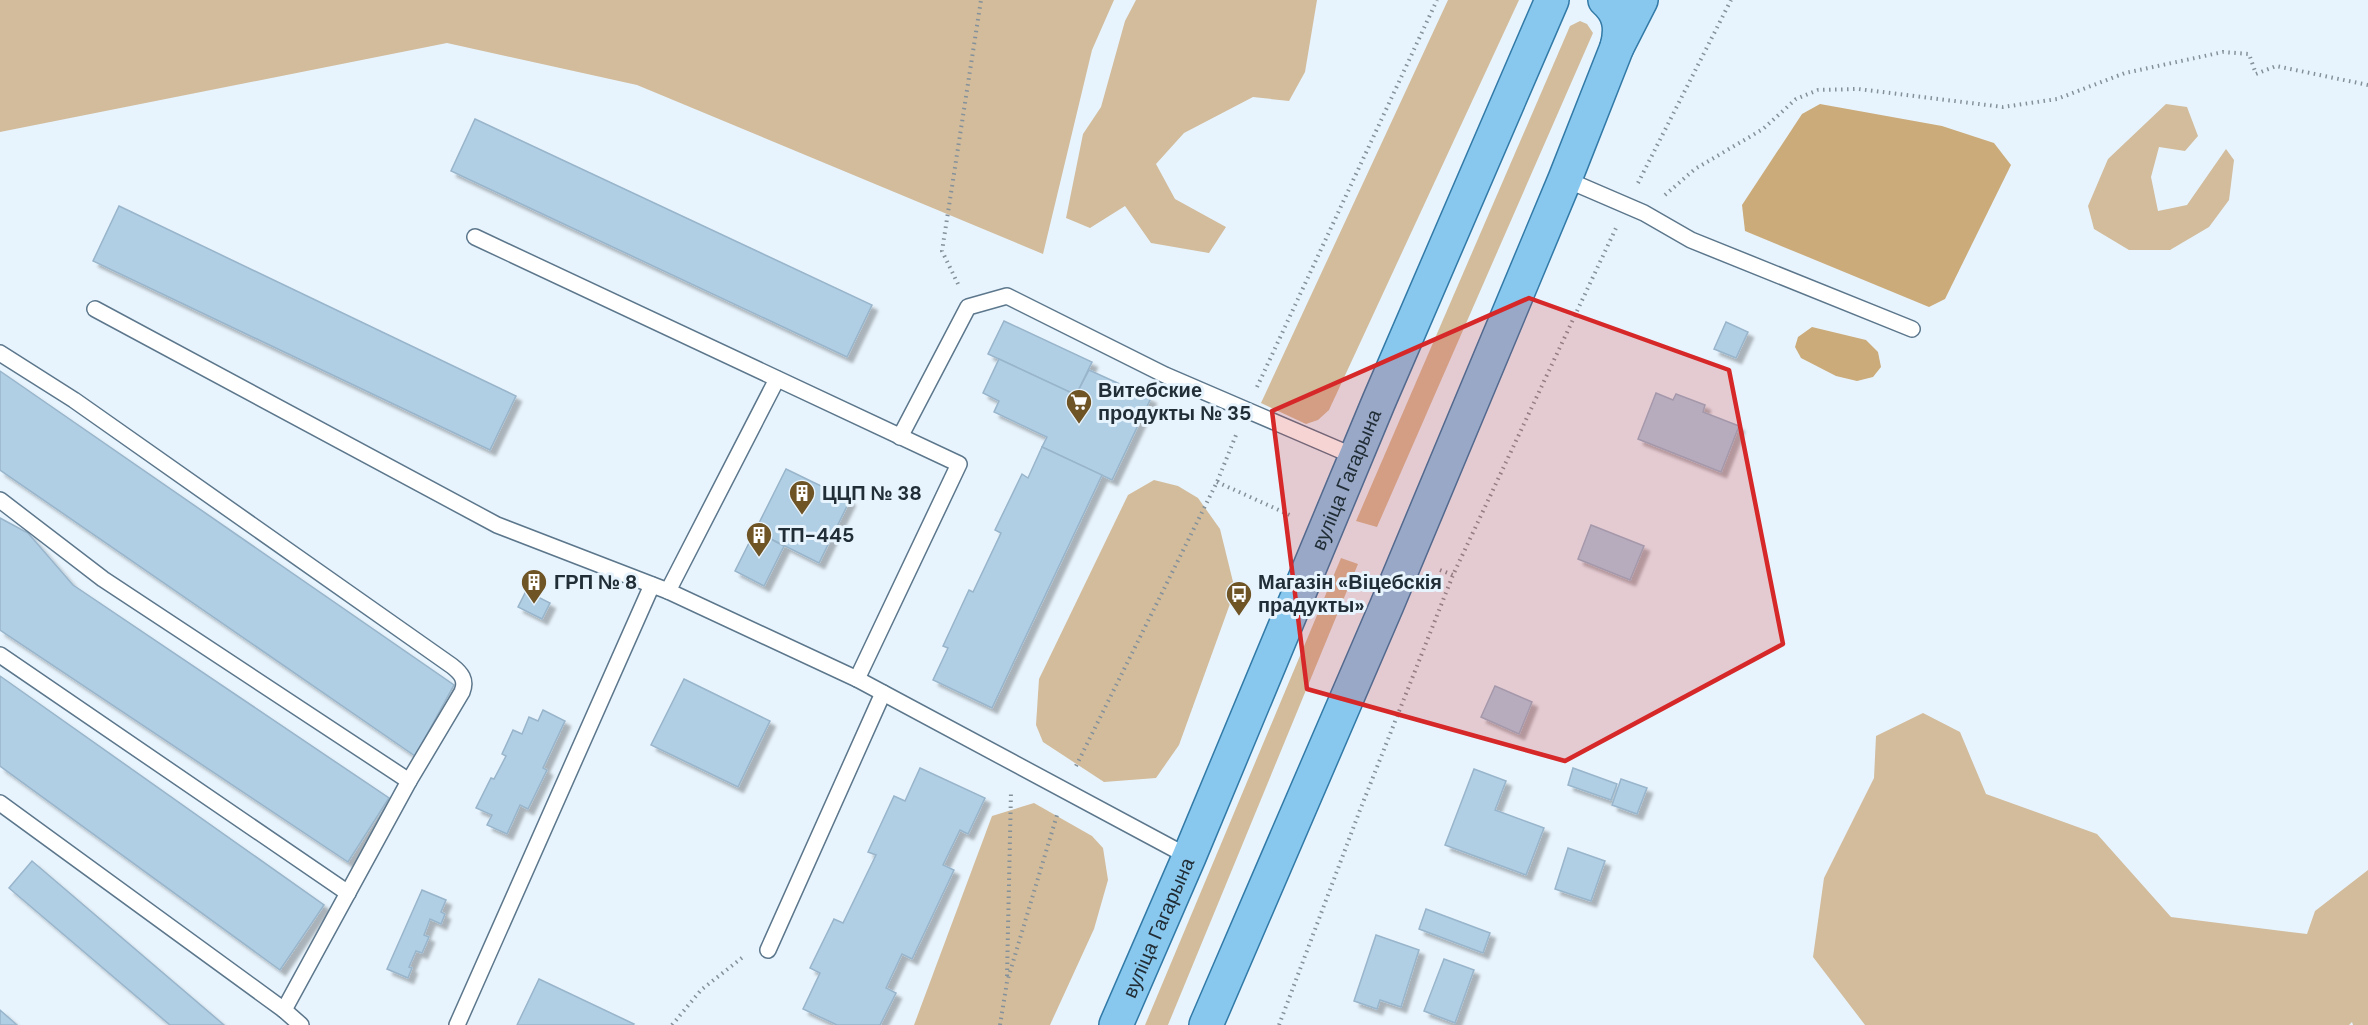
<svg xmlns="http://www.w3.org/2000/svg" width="2368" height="1025" font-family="'DM Sans',sans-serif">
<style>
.green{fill:#d2bc9c}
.water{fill:#cbab7a}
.building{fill:#b0cee4;stroke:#98b5cb;stroke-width:1.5;filter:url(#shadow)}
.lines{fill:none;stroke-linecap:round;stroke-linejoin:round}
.lane-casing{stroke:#5c778c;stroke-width:18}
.primary-casing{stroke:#327aa7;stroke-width:36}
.path{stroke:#85919a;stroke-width:4;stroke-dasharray:1.5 4.5;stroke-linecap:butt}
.lane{stroke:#fff;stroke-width:15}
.primary{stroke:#89c8ee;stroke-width:33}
.marked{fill:#d62828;fill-opacity:0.2;stroke:#d62828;stroke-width:4.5;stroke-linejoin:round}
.labels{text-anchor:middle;stroke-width:6;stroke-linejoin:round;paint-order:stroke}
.poi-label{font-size:20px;font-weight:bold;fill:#222e37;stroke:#e8f4fd;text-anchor:start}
.street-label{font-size:20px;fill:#222e37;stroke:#e8f4fd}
</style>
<defs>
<filter id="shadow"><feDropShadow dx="5.5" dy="5.5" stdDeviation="1.5" flood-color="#0004"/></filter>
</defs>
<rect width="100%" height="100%" fill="#e8f4fd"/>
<g class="green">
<polygon points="0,0 1114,0 1092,50 1043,254 637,85 447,43 0,132"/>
<polygon points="1136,0 1317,0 1305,72 1289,101 1253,97 1184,133 1156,164 1175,199 1226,227 1209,253 1151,243 1125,206 1090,228 1066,218 1083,134 1101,107 1125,21"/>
<polygon points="1448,0 1519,0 1329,410 1318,420 1306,424 1261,403"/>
<polygon points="1580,21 1587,24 1593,33 1377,527 1356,521 1570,26"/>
<polygon points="2166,104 2187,107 2198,136 2185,151 2159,147 2151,177 2158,211 2187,205 2226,149 2234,160 2229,200 2209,227 2170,250 2129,250 2094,229 2088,206 2108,159"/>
<polygon points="1154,480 1178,486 1198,498 1220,529 1235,590 1179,745 1156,778 1104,782 1043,742 1036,725 1039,679 1128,495"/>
<polygon points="1341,558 1358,564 1168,1025 1145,1025"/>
<polygon points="1923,713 1960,732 1986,794 2097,834 2171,917 2307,934 2315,911 2368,870 2368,1025 2353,1025 2352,1022 2349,1025 1865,1025 1813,957 1824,878 1874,778 1876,736"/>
<polygon points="1034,803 1092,836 1103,848 1108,880 1094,929 1050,1025 914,1025 992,816"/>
</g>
<g class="water">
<polygon points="1820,104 1942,126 1994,143 2011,165 1945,299 1929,307 1745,231 1742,205 1802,114"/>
<polygon points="1812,327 1866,340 1878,352 1881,367 1873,377 1857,381 1836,376 1801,358 1795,347 1798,337"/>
</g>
<g class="building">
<polygon points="475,119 872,305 847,357 451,171"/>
<polygon points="119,206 516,396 490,450 93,261"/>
<polygon points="1004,321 1092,362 1076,395 988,354"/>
<polygon points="1726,322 1748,332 1736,358 1714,349"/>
<polygon points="999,359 1076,395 1089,370 1151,398 1112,480 1042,447 1047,437 994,412 999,401 983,393"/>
<polygon points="0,371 454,685 415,756 0,470"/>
<polygon points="1656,393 1673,400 1676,394 1705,405 1703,412 1739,426 1721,472 1638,439"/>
<polygon points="1042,447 1102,475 992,708 933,680 948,648 943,646 969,590 973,592 1001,533 995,530 1022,474 1028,478"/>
<polygon points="786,469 850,500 819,563 755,531"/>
<polygon points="0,518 28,533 73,585 389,798 348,862 0,630"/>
<polygon points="1591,525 1644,546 1630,580 1578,559"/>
<polygon points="755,531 784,546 764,586 735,571"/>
<polygon points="526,591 550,603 542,619 518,607"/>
<polygon points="0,676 324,905 280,970 0,766"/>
<polygon points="684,679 770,721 738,787 651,745"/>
<polygon points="1495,686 1532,702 1519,734 1481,717"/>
<polygon points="543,710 565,721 543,768 547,770 528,809 520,805 507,834 487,825 492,815 476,808 491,778 494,779 506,756 502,754 513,730 522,734 529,717 538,721"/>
<polygon points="920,768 985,798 968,834 960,830 943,865 954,870 912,959 902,954 886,988 896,993 880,1025 837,1025 803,1009 820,973 810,968 834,919 843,923 876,855 868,852 894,796 905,801"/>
<polygon points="1573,768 1617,784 1611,800 1568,785"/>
<polygon points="1474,769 1506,781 1495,810 1544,828 1526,875 1445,845"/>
<polygon points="1621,779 1647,788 1637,814 1612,805"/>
<polygon points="1568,848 1605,861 1591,901 1555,889"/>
<polygon points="32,861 224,1025 170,1025 9,888"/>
<polygon points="422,890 446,900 441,912 445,914 441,924 430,919 424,935 429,937 422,953 416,951 409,967 412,968 408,978 387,969"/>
<polygon points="1426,909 1490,933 1483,953 1419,929"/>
<polygon points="1376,935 1419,950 1401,1007 1380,1000 1377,1009 1354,1001"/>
<polygon points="1444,959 1474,970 1455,1023 1424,1011"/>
<polygon points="539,979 634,1024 633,1025 517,1025"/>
<polygon points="0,1010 17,1025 0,1025"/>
</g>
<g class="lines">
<g class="lane-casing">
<g id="lane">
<polyline points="1565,179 1644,213 1691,240 1912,329"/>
<polyline points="475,237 959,464 857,679"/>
<polyline points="95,309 497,525 668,591 857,679 1189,857"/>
<path d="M0,353L74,400L452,666C461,673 467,680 462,692L409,781L284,1010"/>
<polyline points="900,437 968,307 1007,296 1165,375 1356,457"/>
<polyline points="0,500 103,579 409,781"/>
<polyline points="668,591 777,379"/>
<polyline points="0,655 348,893"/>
<polyline points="0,803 284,1010 301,1025"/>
<polyline points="768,950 883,693"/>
<polyline points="457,1025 652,585"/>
</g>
</g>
<g class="primary-casing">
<g id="primary">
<path d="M1605,0C1620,13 1622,28 1617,47"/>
<path id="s1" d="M1116,1025L1189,857L1379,401L1552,0"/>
<polyline points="1206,1025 1387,605 1565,179 1617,47 1641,0"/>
</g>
</g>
<g class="path">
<polyline points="1638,183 1731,0"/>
<polyline points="1665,195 1695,169 1763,129 1796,99 1818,90 1858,89 2003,107 2057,99 2125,73 2223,52 2249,54 2256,74 2276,66 2368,85"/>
<polyline points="958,284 942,251 981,0"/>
<polyline points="1257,387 1437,0"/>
<polyline points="1217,482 1292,516"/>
<polyline points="1440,570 1453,575"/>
<polyline points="1076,766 1217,482 1236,435"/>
<polyline points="1007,976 1011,791"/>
<polyline points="672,1025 701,990 743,957"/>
<polyline points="1000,1025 1007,982 1057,815"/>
<polyline points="1279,1025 1360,810 1453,575 1616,228"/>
</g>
<use href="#lane" class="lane"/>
<use href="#primary" class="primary"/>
</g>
<path class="marked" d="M1529,298L1729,370L1783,644L1565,761L1307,689L1272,411Z"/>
<defs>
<g id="supermarket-pin" transform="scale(1.35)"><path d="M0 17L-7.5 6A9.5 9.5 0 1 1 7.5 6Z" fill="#6f5426" stroke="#e8f4fd"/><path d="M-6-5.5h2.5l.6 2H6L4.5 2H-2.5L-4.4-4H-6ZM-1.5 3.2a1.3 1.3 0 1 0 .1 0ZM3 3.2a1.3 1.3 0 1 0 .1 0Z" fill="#fff"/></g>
<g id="building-pin" transform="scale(1.35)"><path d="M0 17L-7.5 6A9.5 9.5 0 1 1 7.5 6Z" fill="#6f5426" stroke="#e8f4fd"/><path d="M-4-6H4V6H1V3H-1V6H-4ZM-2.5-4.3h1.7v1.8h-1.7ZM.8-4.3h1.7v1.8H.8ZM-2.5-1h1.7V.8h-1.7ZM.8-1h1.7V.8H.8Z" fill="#fff"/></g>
<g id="bus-pin" transform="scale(1.35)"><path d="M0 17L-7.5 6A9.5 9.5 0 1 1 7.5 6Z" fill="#6f5426" stroke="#e8f4fd"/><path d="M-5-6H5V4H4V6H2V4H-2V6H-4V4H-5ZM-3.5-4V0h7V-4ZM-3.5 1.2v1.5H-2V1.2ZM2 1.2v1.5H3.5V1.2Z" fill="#fff"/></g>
</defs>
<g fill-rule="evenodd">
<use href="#supermarket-pin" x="1079" y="402"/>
<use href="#building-pin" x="802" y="493"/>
<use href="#building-pin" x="759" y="535"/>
<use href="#building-pin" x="534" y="582"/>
<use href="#bus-pin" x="1239" y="594"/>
</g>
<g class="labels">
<g class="poi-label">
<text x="1098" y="397">Витебские<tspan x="1098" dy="23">продукты № 35</tspan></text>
<text x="822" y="500">ЦЦП № 38</text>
<text x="778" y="542">ТП-445</text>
<text x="554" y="589">ГРП № 8</text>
<text x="1258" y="589">Магазін «Віцебскія<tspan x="1258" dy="23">прадукты»</tspan></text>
</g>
<g class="street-label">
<text dy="7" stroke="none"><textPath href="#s1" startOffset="592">вуліца Гагарына</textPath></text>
<text dy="7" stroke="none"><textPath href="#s1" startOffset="106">вуліца Гагарына</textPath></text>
</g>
</g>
</svg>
